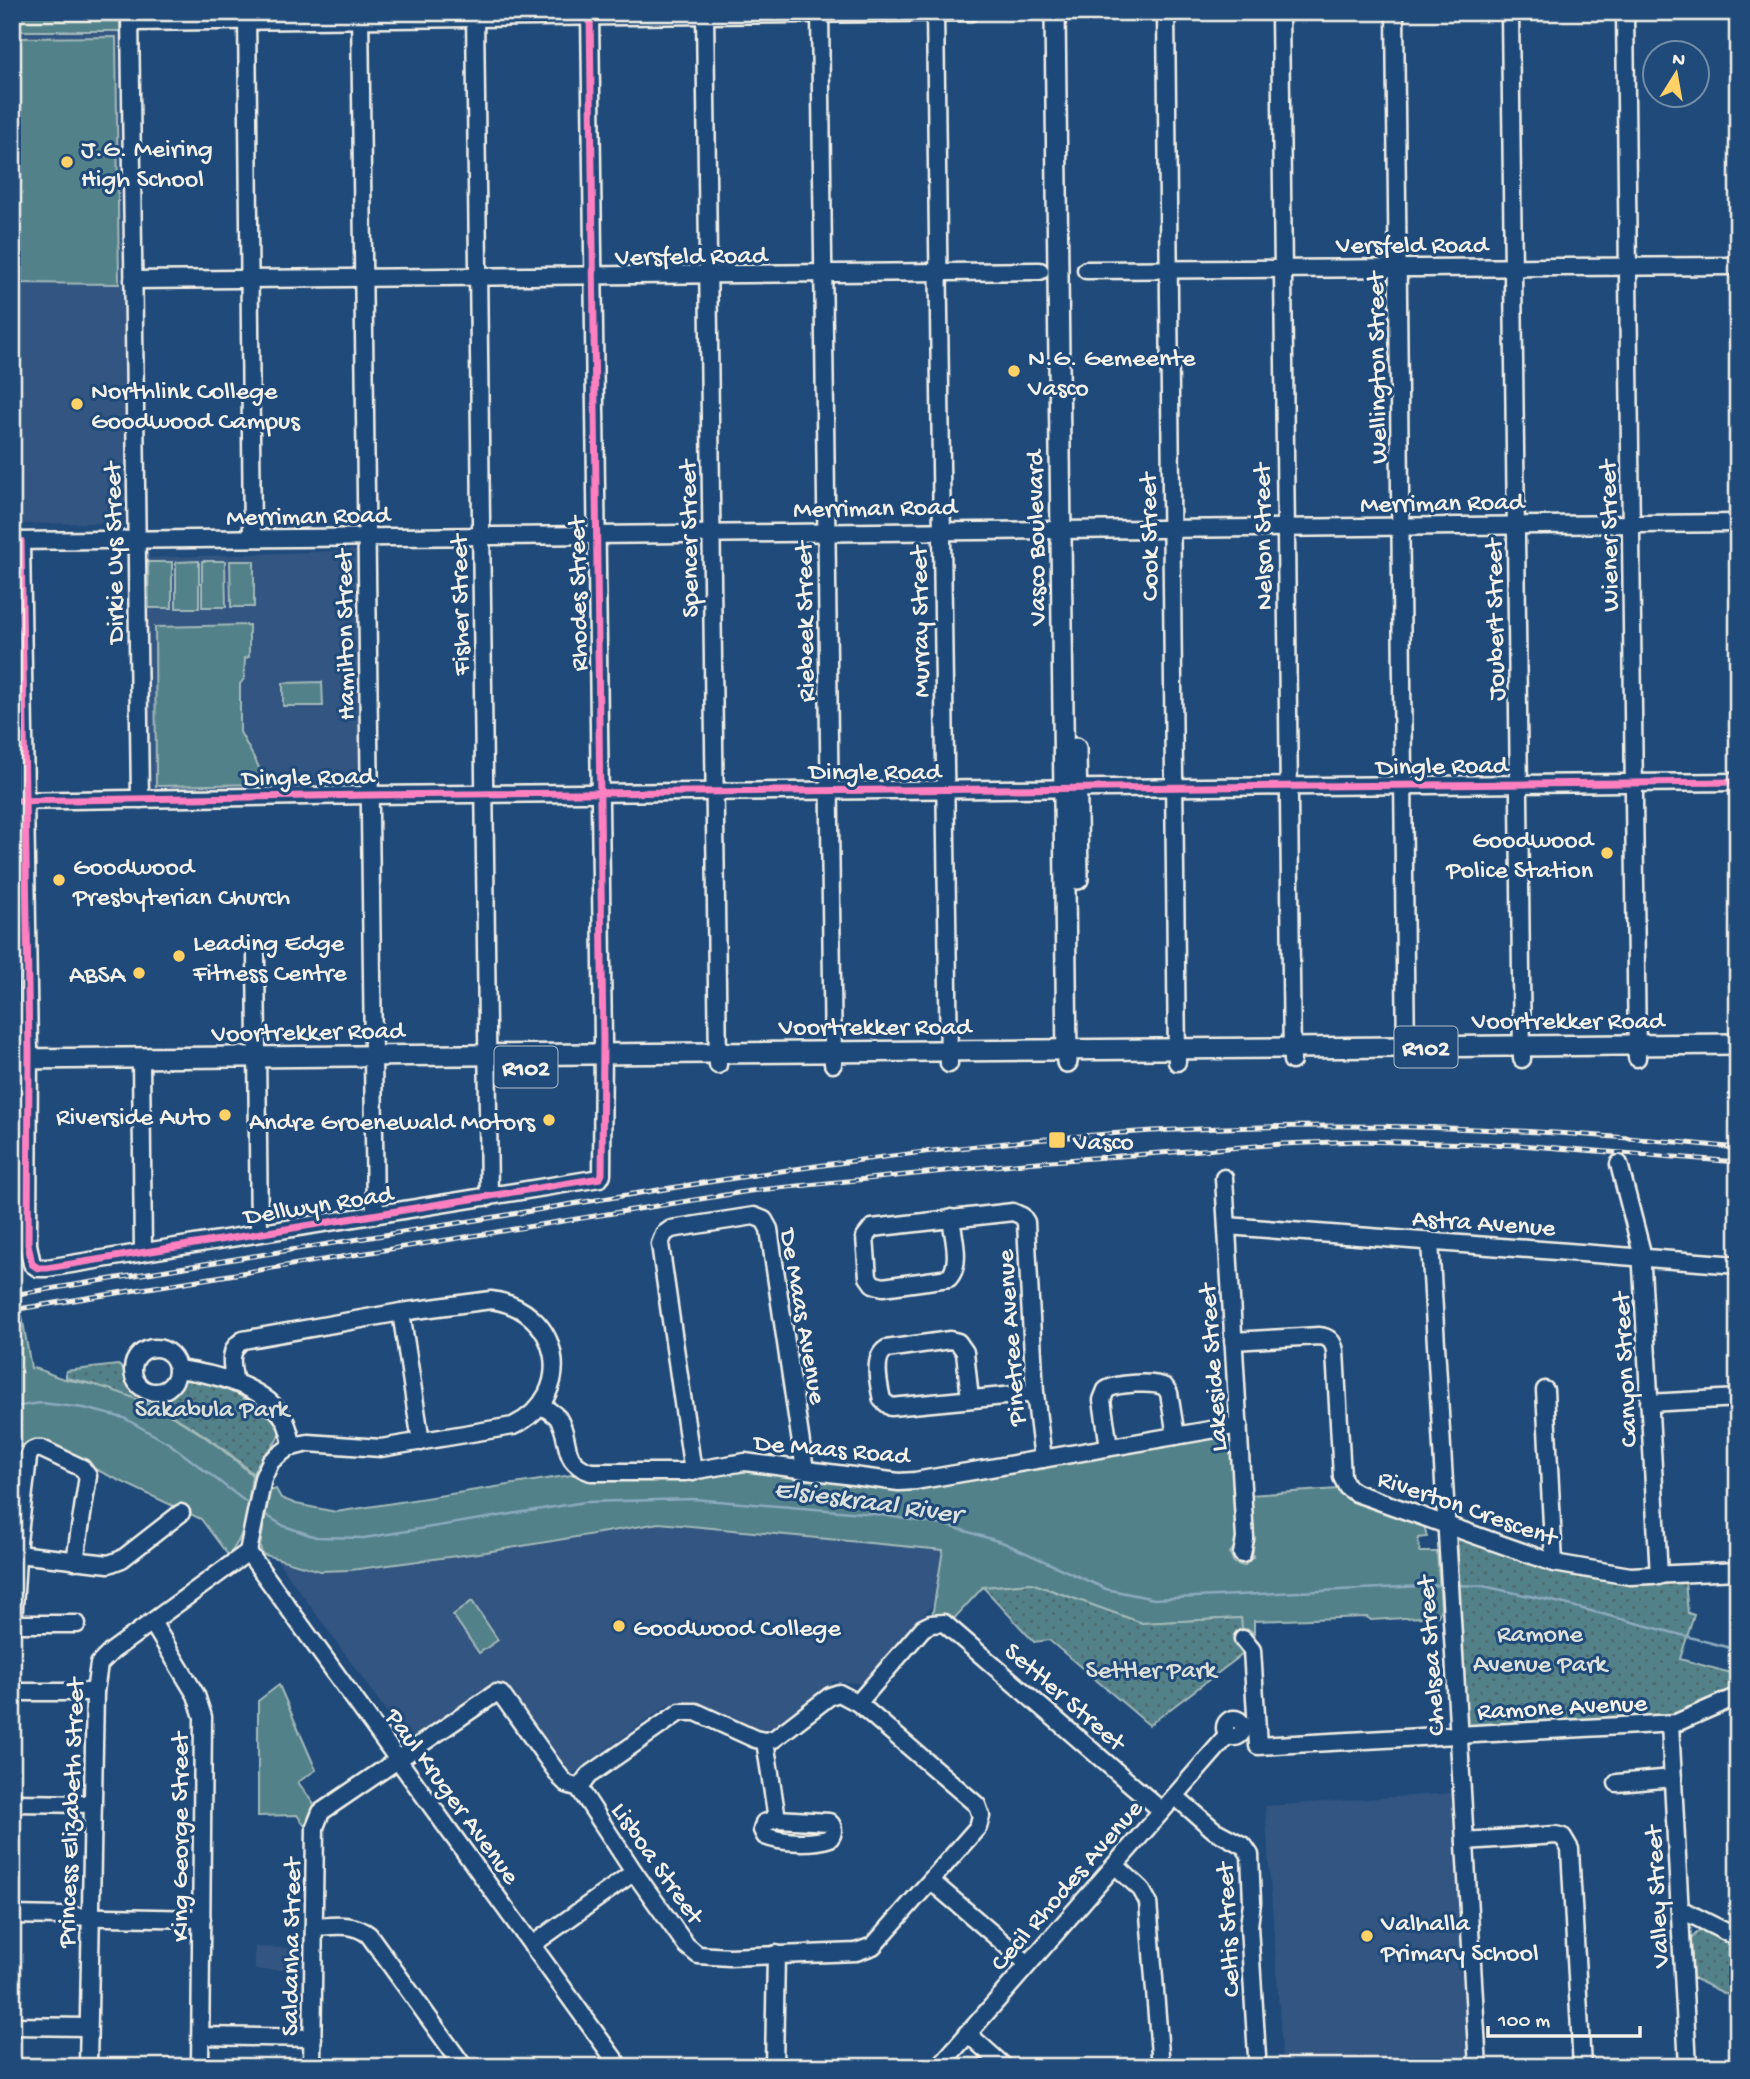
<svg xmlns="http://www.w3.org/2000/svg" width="1750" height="2079" font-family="'Gochi Hand',sans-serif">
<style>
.built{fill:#335481}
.grass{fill:#52818a;stroke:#a3b9b9;stroke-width:2}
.park{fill:url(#park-dots);stroke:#a3b9b9;stroke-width:2}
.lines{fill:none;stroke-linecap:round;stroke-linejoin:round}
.stream{stroke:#8cabbd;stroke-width:2.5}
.minor-casing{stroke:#f4f1e8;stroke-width:21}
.major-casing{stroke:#f4f1e8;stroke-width:24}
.minor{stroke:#1f4a7a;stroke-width:16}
.major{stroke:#1f4a7a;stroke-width:19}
.rail-casing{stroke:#f4f1e8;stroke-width:5}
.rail{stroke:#1f4a7a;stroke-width:2.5;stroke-dasharray:8;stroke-linecap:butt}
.cycleway-casing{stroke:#1f4a7a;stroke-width:11}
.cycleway{stroke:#ff80c0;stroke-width:7}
.poi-dot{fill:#ffd166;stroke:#1f4a7a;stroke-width:2.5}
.labels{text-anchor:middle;stroke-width:6;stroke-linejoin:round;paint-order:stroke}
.shield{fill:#1f4a7a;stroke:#b4bfc7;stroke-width:2}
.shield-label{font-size:24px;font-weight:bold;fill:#f4f1e8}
.poi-label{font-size:26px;fill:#f4f1e8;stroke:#1f4a7a;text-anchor:start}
.street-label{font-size:26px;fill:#f4f1e8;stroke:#1f4a7a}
.park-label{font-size:26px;fill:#dce0da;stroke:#1f4a7a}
.water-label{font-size:28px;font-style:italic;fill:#dae0dd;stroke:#1f4a7a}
</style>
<defs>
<pattern id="park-dots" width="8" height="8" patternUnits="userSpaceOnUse" patternTransform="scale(1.75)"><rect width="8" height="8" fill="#52818a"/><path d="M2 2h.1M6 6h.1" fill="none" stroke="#4e676b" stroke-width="1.8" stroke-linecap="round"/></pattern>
</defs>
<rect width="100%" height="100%" fill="#1f4a7a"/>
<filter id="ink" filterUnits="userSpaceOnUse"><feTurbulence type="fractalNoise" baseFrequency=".0143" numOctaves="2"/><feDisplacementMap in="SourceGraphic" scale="14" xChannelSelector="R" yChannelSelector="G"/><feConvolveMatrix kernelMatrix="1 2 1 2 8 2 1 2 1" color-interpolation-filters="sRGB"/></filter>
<g filter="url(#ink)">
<g class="built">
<polygon points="12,31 120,31 126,516 121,523 12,524"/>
<polygon points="359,550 361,788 148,790 146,558"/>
<polygon points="659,1523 943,1550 935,1602 863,1684 834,1681 772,1727 756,1730 702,1704 694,1701 668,1705 567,1778 498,1682 414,1738 404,1736 277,1560 320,1571 351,1570 486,1552"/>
<polygon points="1452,1793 1467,2067 1283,2067 1265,1806"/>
<polygon points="255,1947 302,1948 302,1970 255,1970"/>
</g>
<g class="grass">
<rect x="12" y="12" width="108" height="19"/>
<polygon points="116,37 119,284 12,283 12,38"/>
<polygon points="199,561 199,608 176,608 176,562"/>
<polygon points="202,561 225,561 226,607 202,607"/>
<polygon points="230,561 254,561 254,607 231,607"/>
<polygon points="148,562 172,562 172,608 149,608"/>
<polygon points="249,625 249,657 245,658 244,679 240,684 240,732 268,784 156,786 155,627"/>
<polygon points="322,682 323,706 283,706 283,683"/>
<path d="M22,1316L31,1368C43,1369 50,1375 61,1378C75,1382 90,1383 104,1387C159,1404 210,1436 252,1475C248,1502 248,1536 228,1555L201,1519L40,1443L12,1448V1318Z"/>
<polygon points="1232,1432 1239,1542 1230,1553 1234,1563 1244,1566 1253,1557 1249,1495 1338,1489 1346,1496 1424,1525 1427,1537 1418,1538 1420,1552 1437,1552 1441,1608 1438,1616 1371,1620 1367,1617 1254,1621 1254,1634 1250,1630 1242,1629 1241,1618 1142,1623 1031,1583 983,1587 951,1622 932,1617 943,1550 659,1523 486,1552 351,1570 320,1571 262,1554 260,1546 270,1491 276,1489 281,1498 296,1504 336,1512 578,1474 747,1467 882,1485"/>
<polygon points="472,1601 498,1640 479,1653 453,1615"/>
<polygon points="279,1685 316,1770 298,1782 318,1810 310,1826 304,1825 297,1815 258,1816 258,1701"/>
</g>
<g class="park">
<path d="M118,1365C134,1373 133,1410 166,1395C175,1391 180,1381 189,1377L235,1388L234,1391L279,1424C284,1445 259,1453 253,1474C200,1425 137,1392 66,1378V1371Z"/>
<polygon points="1457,1538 1558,1572 1639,1585 1685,1582 1688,1613 1694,1615 1680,1659 1738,1675 1738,1689 1674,1716 1469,1727 1464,1720"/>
<path d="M1031,1583L1142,1623L1241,1618L1242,1629C1234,1632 1231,1638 1235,1646L1243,1651V1654L1149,1725L1049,1640L1034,1642L983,1587Z"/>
<polygon points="1701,1928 1738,1947 1738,2000 1693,1978 1691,1939"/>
</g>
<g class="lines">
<g class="stream">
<polyline points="12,1407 41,1403 84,1408 124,1418 170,1444 250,1505"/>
<polyline points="261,1512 284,1526 316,1537 364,1538 585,1502 693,1499 875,1514 949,1526 1004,1543 1106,1589 1154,1599 1445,1585"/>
<polyline points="1455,1585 1483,1586 1557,1602 1738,1650"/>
</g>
<g class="minor-casing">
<g id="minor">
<polyline points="247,12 252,538"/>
<polyline points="360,12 375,1215"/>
<polyline points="475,12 489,1197"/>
<polyline points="705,12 718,1065"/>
<polyline points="820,12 833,1064"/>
<polyline points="935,12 949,1064"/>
<polyline points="1166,12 1177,1062"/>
<polyline points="1280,12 1292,1061"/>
<polyline points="1395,12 1406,1060"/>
<polyline points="1510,12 1522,1059"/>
<polyline points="1625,12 1637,1058"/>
<polyline points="130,14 140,799"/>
<polyline points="131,22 971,12"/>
<polyline points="1086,270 1738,266"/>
<polyline points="133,280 1040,271"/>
<polyline points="12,541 1738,523"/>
<polyline points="21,541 29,1051 28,1244 32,1264 38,1268 47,1268 600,1178 602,1174 603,1042 590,12"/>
<polyline points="12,801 370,795 1738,782"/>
<polyline points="256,955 259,1233"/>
<polyline points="141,1058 143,1252"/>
<polyline points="1619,1164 1641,1249 1659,1576"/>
<polyline points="1224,1178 1245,1539 1242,1554"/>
<path d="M951,1218C953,1236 962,1263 949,1278L883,1287L873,1284L868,1277L865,1237L872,1228L1013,1212L1022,1216L1026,1222L1027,1243L1035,1393L1043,1459"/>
<polyline points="1227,1226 1738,1265"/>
<polyline points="1430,1241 1478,2067"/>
<polyline points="401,1312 421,1442"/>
<path d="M1233,1341L1319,1336C1329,1337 1333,1341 1335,1351L1342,1477L1347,1487L1356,1493L1554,1563L1630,1576L1738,1571"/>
<circle cx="155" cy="1370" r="22"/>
<path d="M177,1369C211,1373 266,1386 284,1419C289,1427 290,1437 293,1446"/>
<path d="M235,1383C232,1367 227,1350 243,1340L401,1312L491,1300C561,1309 578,1395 513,1426L381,1448L308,1443L288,1448L271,1461L263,1478L248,1552"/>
<polyline points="1545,1390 1554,1563"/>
<path d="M970,1399L965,1352L958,1342L950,1340L886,1349C872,1358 879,1385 882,1400L891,1407L1035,1393"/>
<polyline points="1649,1403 1738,1398"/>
<path d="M540,1405C546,1409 553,1412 558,1418C572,1439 559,1462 591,1472H685L745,1462L899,1482L915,1481L1239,1425"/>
<path d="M1109,1447L1102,1400L1106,1390C1116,1383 1154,1381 1165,1387L1169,1393L1176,1436"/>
<polyline points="693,1472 660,1244 664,1234 671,1229 754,1216 764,1220 769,1229 805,1470"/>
<polyline points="248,1552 620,2067"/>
<polyline points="17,1554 109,1564 122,1559 181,1513"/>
<polyline points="152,1622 196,1695 203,1717 200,2067"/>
<polyline points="12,1624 77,1624"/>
<path d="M13,1624L18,1542L28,1458C30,1450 34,1448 42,1449L82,1468L88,1476L75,1561"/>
<polyline points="1243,1639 1252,1650 1258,1746 1676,1723 1738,1696"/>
<polyline points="12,1692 95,1692"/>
<polyline points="858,1703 923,1628 931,1624 944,1623 1162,1811"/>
<circle cx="1234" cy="1728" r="9"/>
<polyline points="1670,1724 1688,2067"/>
<polyline points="765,1741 777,1819"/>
<polyline points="1617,1783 1673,1778"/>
<polyline points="1175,1796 1214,1830 1244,1846 1250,1855 1252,1902 1249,1926 1257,2056"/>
<polyline points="12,1803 93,1804"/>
<path d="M777,1819L829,1822C834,1826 834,1833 830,1838C813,1844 782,1843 765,1836L762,1830L764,1823Z"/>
<polyline points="1465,1841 1556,1835 1563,1837 1570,1849 1582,2067"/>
<polyline points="1116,1866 1141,1889 1148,1902 1161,2067"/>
<polyline points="931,1881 1028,1964"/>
<polyline points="1680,1909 1738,1938"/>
<polyline points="12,1915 202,1919"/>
<path d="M314,1927C333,1926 353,1922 369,1935L464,2067"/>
<polyline points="532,1945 634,1872"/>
<polyline points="12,2026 87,2027"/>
<polyline points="967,2033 1005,2067"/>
<polyline points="201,2036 313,2038"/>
<polyline points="88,2067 95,1692 99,1664 112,1651 248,1552"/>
<polyline points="312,2067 315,1827 321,1812 496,1693 501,1694 561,1778 567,1784 579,1788 634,1872 686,1945 698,1955 729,1957 856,1952 873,1946 978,1827 981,1816 977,1805 858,1703 839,1693 830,1696 774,1739 765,1741 755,1739 696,1712 680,1712 588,1776 579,1788"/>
<polyline points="774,2067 776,1954"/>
<polyline points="939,2067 1228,1735"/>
</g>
</g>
<g class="major-casing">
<g id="major">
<polyline points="1055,12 1067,1062"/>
<polyline points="1076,748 1078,879"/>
<polyline points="12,1059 1738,1044"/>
</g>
</g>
<use href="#minor" class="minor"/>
<use href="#major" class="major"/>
<g class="rail-casing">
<g id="rail">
<path d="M12,1295C173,1269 334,1243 495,1217C714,1180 932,1144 1153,1131C1348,1120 1544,1128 1738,1148"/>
<polyline points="12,1310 750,1191 1024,1163 1282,1144 1359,1141 1519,1145 1738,1162"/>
</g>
</g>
<use href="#rail" class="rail"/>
<g class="cycleway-casing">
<g id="cycleway">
<polyline points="21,541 29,1051 28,1244 32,1264 38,1268 47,1268 600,1178 602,1174 603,1042 590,12"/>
<polyline points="12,801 370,795 1738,782"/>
</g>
</g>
<use href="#cycleway" class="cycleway"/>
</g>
</g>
<g class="poi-dot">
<circle cx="67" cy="162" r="7"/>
<circle cx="1014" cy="371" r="7"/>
<circle cx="77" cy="404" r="7"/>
<circle cx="1607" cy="853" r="7"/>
<circle cx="59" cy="880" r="7"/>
<circle cx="179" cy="956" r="7"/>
<circle cx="139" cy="973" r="7"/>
<circle cx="225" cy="1115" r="7"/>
<circle cx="549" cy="1120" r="7"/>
<rect x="1048" y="1131" width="18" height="18" rx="3.5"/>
<circle cx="619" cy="1626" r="7"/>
<circle cx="1367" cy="1936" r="7"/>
</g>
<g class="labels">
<g class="shield">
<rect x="1394.5" y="1026.5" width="63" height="41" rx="5"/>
<rect x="494.5" y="1046.5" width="63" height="41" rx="5"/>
</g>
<g class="shield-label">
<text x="1426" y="1055">R102</text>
<text x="526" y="1075">R102</text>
</g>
<g class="poi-label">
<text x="81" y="156">J.G. Meiring<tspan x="81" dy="30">High School</tspan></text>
<text x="1028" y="365">N.G. Gemeente<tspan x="1028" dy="30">Vasco</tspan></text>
<text x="91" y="398">Northlink College<tspan x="91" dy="30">Goodwood Campus</tspan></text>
<text x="1593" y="847" text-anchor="end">Goodwood<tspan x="1593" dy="30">Police Station</tspan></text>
<text x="73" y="874">Goodwood<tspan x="73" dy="30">Presbyterian Church</tspan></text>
<text x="193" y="950">Leading Edge<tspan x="193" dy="30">Fitness Centre</tspan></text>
<text x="125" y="982" text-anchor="end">ABSA</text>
<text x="211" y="1124" text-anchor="end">Riverside Auto</text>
<text x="535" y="1129" text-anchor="end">Andre Groenewald Motors</text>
<text x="1073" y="1149">Vasco</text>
<text x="633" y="1635">Goodwood College</text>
<text x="1381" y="1930">Valhalla<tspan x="1381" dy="30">Primary School</tspan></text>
</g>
<g class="street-label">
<text x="1412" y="252">Versfeld Road</text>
<text transform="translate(691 254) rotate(-1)" y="9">Versfeld Road</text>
<text transform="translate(1375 368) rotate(-91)" y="9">Wellington Street</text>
<text transform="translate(1442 501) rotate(-1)" y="9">Merriman Road</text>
<text transform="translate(875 506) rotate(-1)" y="9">Merriman Road</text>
<text transform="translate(308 514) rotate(-1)" y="9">Merriman Road</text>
<text transform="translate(1607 536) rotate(-91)" y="9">Wiener Street</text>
<text transform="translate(1147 537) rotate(-91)" y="9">Cook Street</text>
<text transform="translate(1261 537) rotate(-91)" y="9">Nelson Street</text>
<text transform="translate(1034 538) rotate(-91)" y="9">Vasco Boulevard</text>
<text transform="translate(687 539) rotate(-91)" y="9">Spencer Street</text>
<text transform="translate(112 553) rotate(-91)" y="9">Dirkie Uys Street</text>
<text transform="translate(576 594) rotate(-91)" y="9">Rhodes Street</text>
<text transform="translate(458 605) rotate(-91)" y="9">Fisher Street</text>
<text transform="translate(1493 620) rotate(-91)" y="9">Joubert Street</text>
<text transform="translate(803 622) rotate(-91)" y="9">Riebeek Street</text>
<text transform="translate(918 622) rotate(-91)" y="9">Murray Street</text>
<text transform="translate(343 635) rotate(-91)" y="9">Hamilton Street</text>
<text transform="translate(1442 764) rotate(-1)" y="9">Dingle Road</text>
<text x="875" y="779">Dingle Road</text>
<text transform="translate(308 775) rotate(-1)" y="9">Dingle Road</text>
<text x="1568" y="1028">Voortrekker Road</text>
<text x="875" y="1034">Voortrekker Road</text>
<text transform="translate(308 1030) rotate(-1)" y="9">Voortrekker Road</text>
<text transform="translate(318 1203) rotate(-9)" y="9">Dellwyn Road</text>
<text transform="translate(1484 1221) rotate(4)" y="9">Astra Avenue</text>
<text transform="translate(805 1316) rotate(80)" y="9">De Maas Avenue</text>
<text transform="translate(1009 1338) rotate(-94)" y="9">Pinetree Avenue</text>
<text transform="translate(1211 1368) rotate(-94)" y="9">Lakeside Street</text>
<text transform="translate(1623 1370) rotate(-93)" y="9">Canyon Street</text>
<text transform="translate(832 1447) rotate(5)" y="9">De Maas Road</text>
<text transform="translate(1468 1506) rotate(19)" y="9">Riverton Crescent</text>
<text transform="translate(1429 1656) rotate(-94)" y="9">Chelsea Street</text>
<text transform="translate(1066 1695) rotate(41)" y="9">Settler Street</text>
<text transform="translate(1562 1705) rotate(-3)" y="9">Ramone Avenue</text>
<text transform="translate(454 1795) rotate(54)" y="9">Paul Kruger Avenue</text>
<text transform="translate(69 1813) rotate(-88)" y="9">Princess Elizabeth Street</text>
<text transform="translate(178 1837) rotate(-90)" y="9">King George Street</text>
<text transform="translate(659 1862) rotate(55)" y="9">Lisboa Street</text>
<text transform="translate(1065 1884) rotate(-49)" y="9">Cecil Rhodes Avenue</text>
<text transform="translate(1655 1897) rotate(-93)" y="9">Valley Street</text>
<text transform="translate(1226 1930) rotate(-93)" y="9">Celtis Street</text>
<text transform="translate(289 1947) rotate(-89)" y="9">Saldanha Street</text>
</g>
<g class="park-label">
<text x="212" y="1416">Sakabula Park</text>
<text x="1540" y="1641">Ramone<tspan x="1540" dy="30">Avenue Park</tspan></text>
<text x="1151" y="1677">Settler Park</text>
</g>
<g class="water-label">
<text transform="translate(868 1499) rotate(8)" y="10">Elsieskraal River</text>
</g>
</g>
<rect width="1750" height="2079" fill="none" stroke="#1f4a7a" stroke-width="42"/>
<rect x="21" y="21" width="1708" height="2037" fill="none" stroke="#f4f1e8" stroke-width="2.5" filter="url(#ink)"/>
<g transform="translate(1676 74) rotate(11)"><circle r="33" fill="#1f4a7a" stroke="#748da6" stroke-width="2"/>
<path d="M0-5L12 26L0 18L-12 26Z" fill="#ffd166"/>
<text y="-10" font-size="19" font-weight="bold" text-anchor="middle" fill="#f4f1e8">N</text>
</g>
<path d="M1488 2026v10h152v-10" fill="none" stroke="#f4f1e8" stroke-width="3.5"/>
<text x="1498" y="2026" font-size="21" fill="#f4f1e8" stroke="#1f4a7a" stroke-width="5" paint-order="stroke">100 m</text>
</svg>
